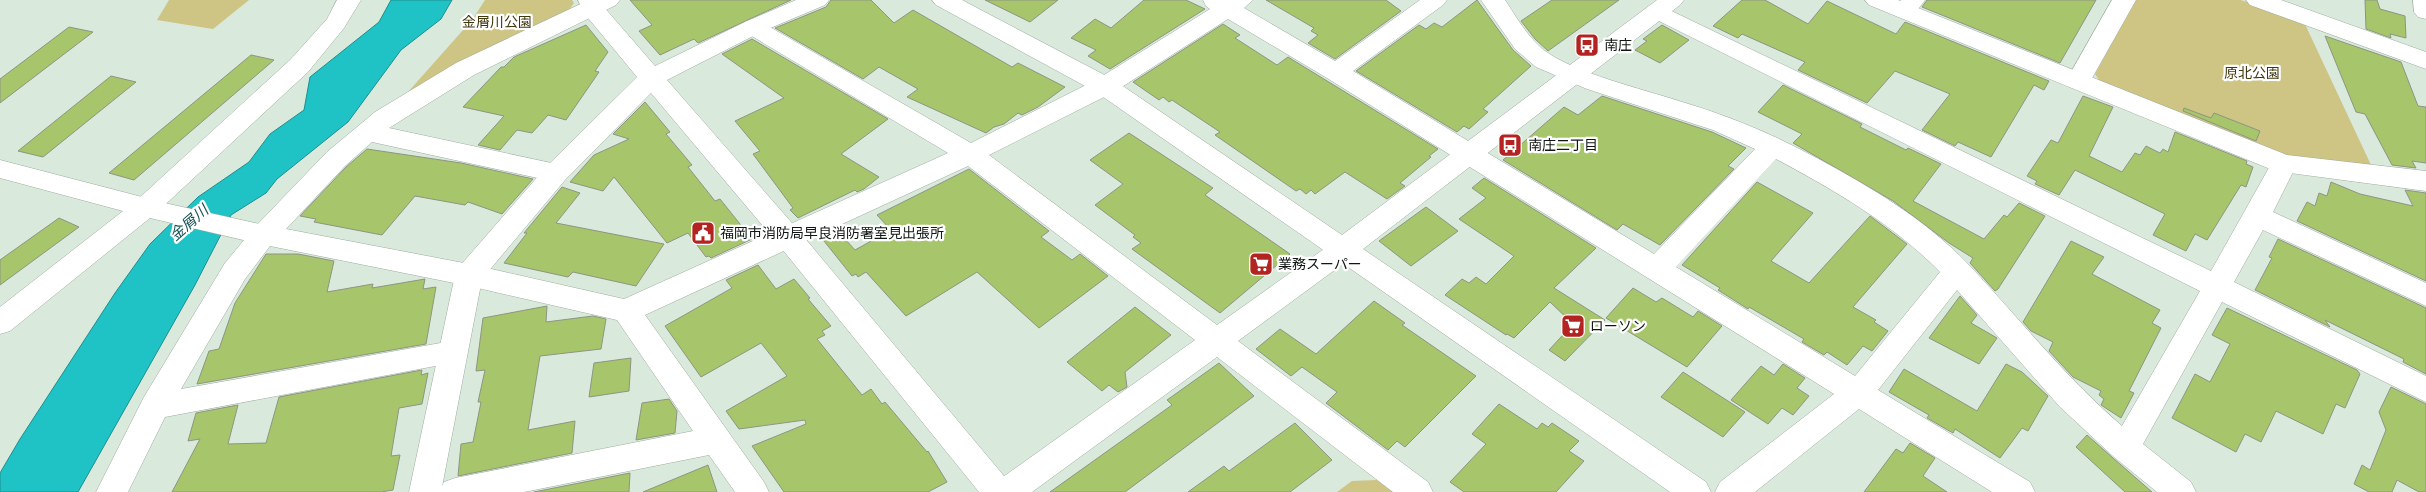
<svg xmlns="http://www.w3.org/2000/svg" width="2426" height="492" font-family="'PT Sans','Noto Sans JP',sans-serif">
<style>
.green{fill:#cec484}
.water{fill:#20c3c5;stroke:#1b8f8f}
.building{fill:#a7c56a;stroke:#8e9583}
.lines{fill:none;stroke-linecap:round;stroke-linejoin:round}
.street-casing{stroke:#9dad9f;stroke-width:1}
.secondary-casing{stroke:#9dad9f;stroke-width:1}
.street{fill:#fff;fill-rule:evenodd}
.secondary{fill:#fff;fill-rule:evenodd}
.labels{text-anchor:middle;stroke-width:4.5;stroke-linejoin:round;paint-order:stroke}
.park-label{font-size:14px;fill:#40390e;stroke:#fff}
.poi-label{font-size:14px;fill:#0f1510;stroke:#fff;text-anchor:start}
.water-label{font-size:15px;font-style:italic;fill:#135253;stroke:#fff}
</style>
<rect width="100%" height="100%" fill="#d9e9db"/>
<g class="green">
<polygon points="169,0 249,0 213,29 157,20"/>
<polygon points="485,0 572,0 574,3 568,11 400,101 472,20"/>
<polygon points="2135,0 2241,0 2304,22 2371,165 2286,157 2101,83 2095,74"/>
<polygon points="1377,480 1393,492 1337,492 1352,481"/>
</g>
<polygon class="water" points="391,0 452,0 441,19 401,50 348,122 277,179 266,193 231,215 195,285 78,492 0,492 0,473 20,439 115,293 150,244 198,197 249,162 270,134 304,110 310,77 379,22"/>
<g class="building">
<polygon points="630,0 791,0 698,43 694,39 660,55 639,31 652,25"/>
<polygon points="831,0 871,0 894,23 913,10 1012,67 1018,63 1065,87 1038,107 1022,115 1018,113 1004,124 994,127 986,133 907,97 918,89 879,67 863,79 775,28 826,7"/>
<polygon points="985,0 1058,0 1030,22"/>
<polygon points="1144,0 1186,0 1205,9 1110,69 1088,56 1096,50 1071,38 1095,19 1111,28"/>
<polygon points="1266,0 1386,0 1401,11 1335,59 1308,43 1318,35 1311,31 1314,28"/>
<polygon points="1477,0 1513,50 1531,66 1483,109 1488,112 1469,129 1464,126 1457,132 1356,71 1419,25 1426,29 1434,23 1442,27"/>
<polygon points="1552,0 1619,0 1548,51 1535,39 1521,21"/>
<polygon points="1742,0 1765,0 1808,24 1827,1 1896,34 1905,22 2049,81 2044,90 2034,85 1991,157 1958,142 1955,146 1922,130 1950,94 1895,71 1867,103 1798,70 1805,62 1742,34 1738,38 1713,26"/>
<polygon points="1927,0 2096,0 2060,63 1922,7"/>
<polygon points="2365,0 2377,0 2380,9 2405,16 2406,38 2390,34 2391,38 2366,29"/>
<polygon points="1223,24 1240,35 1235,38 1277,65 1288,57 1438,149 1429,156 1431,157 1400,183 1405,186 1387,199 1345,172 1315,194 1311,190 1306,194 1300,189 1296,191 1215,135 1220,132 1172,100 1169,102 1163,97 1159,100 1133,82"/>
<polygon points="586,25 608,52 595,71 599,72 566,120 548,115 532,133 517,130 500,150 478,145 504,116 463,107 501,67 504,67 514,57"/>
<polygon points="1662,25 1689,40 1660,63 1635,50 1647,41 1643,39"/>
<polygon points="69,27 93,32 0,103 0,79"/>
<polygon points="2325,36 2401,62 2418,106 2426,107 2426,163 2412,161 2416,168 2392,165 2365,114 2356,112"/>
<polygon points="752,39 888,119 841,154 879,177 864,189 857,192 855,190 798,218 790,210 793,208 753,154 760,151 735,121 784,98 722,54"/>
<polygon points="251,55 274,60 134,180 109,173"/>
<polygon points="111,76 136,82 43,157 18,151"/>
<polygon points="1783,85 1862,124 1860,127 1906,150 1908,148 1941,164 1913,201 1984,239 2004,215 2007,217 2019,203 2045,216 1998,289 1995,291 1970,263 1973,258 1949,243 1893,201 1793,143 1802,134 1758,112"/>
<polygon points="1602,96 1712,132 1746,148 1728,166 1734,169 1660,245 1623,224 1617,230 1503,160 1564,107 1578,115"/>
<polygon points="2083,96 2113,107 2089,156 2122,172 2135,153 2140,155 2146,146 2160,153 2163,149 2168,152 2175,132 2247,161 2246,164 2253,167 2246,187 2241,185 2207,240 2195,234 2186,251 2153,235 2165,214 2075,170 2059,195 2035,184 2037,181 2027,176 2051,140 2058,143"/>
<polygon points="645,102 670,132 666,134 692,165 688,167 715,201 720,199 752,239 711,258 709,256 706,257 688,233 667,243 614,177 603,191 570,182 594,155 629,139 613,134"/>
<polygon points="2184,108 2211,118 2214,113 2260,131 2256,141 2183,111"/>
<polygon points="1129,133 1213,188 1205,195 1290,254 1220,313 1132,249 1141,243 1133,237 1135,235 1095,205 1123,184 1090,160"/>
<polygon points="367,149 461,163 533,179 502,214 468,202 465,205 415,196 382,235 314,222 316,219 300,216 346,167"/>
<polygon points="969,169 1049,231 1041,237 1072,260 1080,254 1108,276 1039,328 977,272 906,316 866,272 858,277 856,274 852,276 820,236 836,229 855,250 891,230 877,215"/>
<polygon points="1484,178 1596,248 1554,288 1605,320 1565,361 1549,350 1573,324 1550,302 1514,338 1507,334 1506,335 1445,295 1462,279 1469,283 1476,277 1486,284 1514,256 1459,219 1486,198 1472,188"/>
<polygon points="1757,182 1813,213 1771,261 1809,283 1870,216 1907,244 1853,307 1876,320 1874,322 1888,331 1872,351 1863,346 1847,365 1827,352 1824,355 1802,342 1804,339 1749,307 1748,309 1718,290 1720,288 1682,265"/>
<polygon points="2331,182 2360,194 2413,206 2405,190 2426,193 2426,281 2297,221 2307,202 2315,206 2319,193 2327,196"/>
<polygon points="562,187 580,193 556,223 664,244 636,286 573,272 568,277 504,263 527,233 524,233"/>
<polygon points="1426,207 1458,231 1411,266 1379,241"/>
<polygon points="59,218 79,227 0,285 0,260"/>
<polygon points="2278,239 2426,308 2426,374 2403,362 2404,359 2325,320 2330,327 2255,290 2272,258 2269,257"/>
<polygon points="2071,241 2104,257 2092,274 2160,310 2152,323 2161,328 2129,391 2134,393 2121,418 2101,405 2104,399 2099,395 2101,391 2073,377 2049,351 2053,342 2031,331 2023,322"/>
<polygon points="266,254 298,254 334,261 327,292 373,284 372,288 425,279 423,289 436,287 426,344 197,384 209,351 219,349 235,303"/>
<polygon points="758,265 776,289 794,279 810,298 808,299 831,326 822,331 825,335 817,339 862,395 871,389 882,404 885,402 927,452 928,451 947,482 928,492 784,492 752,446 806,424 805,420 739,429 726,411 787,376 761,343 701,377 665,326 732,288 726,280"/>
<polygon points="1633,288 1656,302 1662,298 1693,317 1698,311 1722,326 1687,367 1606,318"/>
<polygon points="1960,296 1977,315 1971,323 1997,338 1979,364 1929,338"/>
<polygon points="1374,301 1405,323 1402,325 1476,376 1405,447 1397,441 1388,450 1326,403 1337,392 1302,367 1291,376 1256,349 1280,329 1316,354"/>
<polygon points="547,306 546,322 593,316 606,319 601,349 540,356 528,430 575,421 572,453 458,476 461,444 473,442 481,402 478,402 485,370 476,371 483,318"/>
<polygon points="1135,307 1171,335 1125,372 1127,387 1118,392 1109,385 1102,391 1067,362"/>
<polygon points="2227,308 2357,370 2360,374 2345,408 2336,404 2323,434 2276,411 2261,442 2245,434 2236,452 2172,418 2195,374 2210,382 2230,344 2212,335"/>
<polygon points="631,358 629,391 589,397 594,363"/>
<polygon points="1219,363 1254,396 1125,492 1050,492 1172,405 1167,400"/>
<polygon points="1783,364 1805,378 1797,388 1809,396 1793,415 1782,408 1768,424 1731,400 1761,366 1774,375"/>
<polygon points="2006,364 2022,372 2048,396 2028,431 2022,428 2000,458 1955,429 1953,433 1927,418 1929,415 1889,392 1904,369 1977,411"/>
<polygon points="422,370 421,375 428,373 422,404 399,408 391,456 400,455 393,490 381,492 172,492 200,439 188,441 196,413 238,405 228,444 266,443 279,397"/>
<polygon points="1683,372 1745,412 1723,437 1661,397"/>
<polygon points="2391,387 2426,404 2426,492 2419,492 2397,480 2392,492 2369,492 2354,484 2362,465 2370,470 2386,430 2379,412"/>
<polygon points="669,399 677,411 675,433 636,440 642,403"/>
<polygon points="1499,404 1537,429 1542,423 1548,427 1552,423 1579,441 1569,451 1584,461 1556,492 1464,492 1450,482 1486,444 1472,434"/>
<polygon points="1295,423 1332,460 1290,492 1188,492 1224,466 1229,471"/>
<polygon points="2087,435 2113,458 2152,492 2125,492 2076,447"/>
<polygon points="1910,443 1935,458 1923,476 1947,492 1864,492 1896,449 1903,453"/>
<polygon points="708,465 717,492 643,492"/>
<polygon points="630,473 629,492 534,492"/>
</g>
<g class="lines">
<g class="street-casing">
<g id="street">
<polygon points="337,0 361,0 344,28 308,72 155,214 146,217 137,214 133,207 137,200 290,60 327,19"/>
<path d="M589,0H620L616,5L474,75L389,128L556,164L565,166L569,173L565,180L556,182L372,142L345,166L286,229L469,264L624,299L948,153L745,32L741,27L745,22L753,19L761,22L971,143L1096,80L1210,9L1206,6L1203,0H1253L1244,8L1335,61L1420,0H1447L1443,5L1353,71L1654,254L1755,149L1713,130L1587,89L1536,67L1515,49L1481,0H1505C1517,18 1528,38 1545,51C1575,73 1642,89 1679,101C1723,114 1766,131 1807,153C1864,183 1923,217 1968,264C2019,318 2065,377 2122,426L2200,291L1649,16L1645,11L1649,6L1657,4L2211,271L2275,157L2284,155L2293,157L2297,164L2273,212L2426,283V306L2263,230L2234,282L2426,376V402L2222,302L2143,444L2191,482L2196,492H2157L2114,457L2060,407L1957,290L1878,390L2030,482L2035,492H1992L1859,409L1755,492H1715L1720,482L1834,394L1327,78L1228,19L1114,92L989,155L1217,325L1331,244L1341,241L1351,244L1355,251L1351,258L1238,341L1428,482L1433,492H1393L1217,357L1032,492H991L996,482L1195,340L968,166L645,315L764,482L769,492H735L709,455L524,492H439L444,482L455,478L693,431L617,320L469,286L270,246L245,279L181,389L452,341L462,345L467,353L462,361L165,417L128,492H96L144,397L225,263L254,228L327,152L375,112L456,63ZM1776,159C1834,190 1893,224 1940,272L1855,376L1676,267Z"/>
<polygon points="1901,0 1925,0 1913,16 1905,18 1897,16 1893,11"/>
<polygon points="2112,0 2136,0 2087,87 2078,89 2069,87 2066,81"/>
<polygon points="2246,0 2281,0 2426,52 2426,69 2250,5"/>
<polygon points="2413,0 2426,0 2426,19 2418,17 2414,12"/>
</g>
</g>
<g class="secondary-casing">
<g id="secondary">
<polygon points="578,0 602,0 603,6 655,66 745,22 796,0 829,0 825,5 761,32 667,80 798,230 1009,482 1014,492 979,492 778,244 651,93 565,180 482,279 441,492 409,492 455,275 459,267 547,166 637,77 584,13"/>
<polygon points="932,0 962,0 1114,80 1342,235 1657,0 1684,0 1680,5 1363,249 1706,482 1711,492 1670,492 1338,260 1331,258 1329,254 1096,92 936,5"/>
<polygon points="1865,0 1898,0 2287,155 2426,171 2426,191 2275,171 1869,5"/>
<polygon points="0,160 169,204 264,225 274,228 278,235 274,242 264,245 150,218 10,331 0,334 0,307 123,211 0,178"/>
</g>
</g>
<use href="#street" class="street"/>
<use href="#secondary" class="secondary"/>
</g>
<defs>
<g id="bus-square" transform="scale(1.25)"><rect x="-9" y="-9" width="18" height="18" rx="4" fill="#b32321" stroke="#fff"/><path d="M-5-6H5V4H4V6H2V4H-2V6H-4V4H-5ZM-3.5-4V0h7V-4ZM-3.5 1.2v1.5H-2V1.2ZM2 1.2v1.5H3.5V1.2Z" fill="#fff"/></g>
<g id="civic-square" transform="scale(1.25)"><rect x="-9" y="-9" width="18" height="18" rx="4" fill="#b32321" stroke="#fff"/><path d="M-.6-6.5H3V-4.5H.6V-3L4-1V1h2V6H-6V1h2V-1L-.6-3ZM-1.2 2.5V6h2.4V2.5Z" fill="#fff"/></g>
<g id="supermarket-square" transform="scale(1.25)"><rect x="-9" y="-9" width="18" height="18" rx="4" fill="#b32321" stroke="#fff"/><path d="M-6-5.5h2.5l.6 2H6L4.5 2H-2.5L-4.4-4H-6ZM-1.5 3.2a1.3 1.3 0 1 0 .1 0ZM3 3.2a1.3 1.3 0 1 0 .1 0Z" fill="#fff"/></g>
</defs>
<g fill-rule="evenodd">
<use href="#bus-square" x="1587" y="45"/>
<use href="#bus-square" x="1510" y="145"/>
<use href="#civic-square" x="703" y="233"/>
<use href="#supermarket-square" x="1261" y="264"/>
<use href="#supermarket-square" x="1573" y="326"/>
</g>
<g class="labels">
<g class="park-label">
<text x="497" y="27">金屑川公園</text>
<text x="2252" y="78">原北公園</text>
</g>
<g class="poi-label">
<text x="1604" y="50">南庄</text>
<text x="1528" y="150">南庄二丁目</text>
<text x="720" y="238">福岡市消防局早良消防署室見出張所</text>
<text x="1278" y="269">業務スーパー</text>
<text x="1590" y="331">ローソン</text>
</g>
<g class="water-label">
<text transform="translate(189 223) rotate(-41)" y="5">金屑川</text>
</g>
</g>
</svg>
